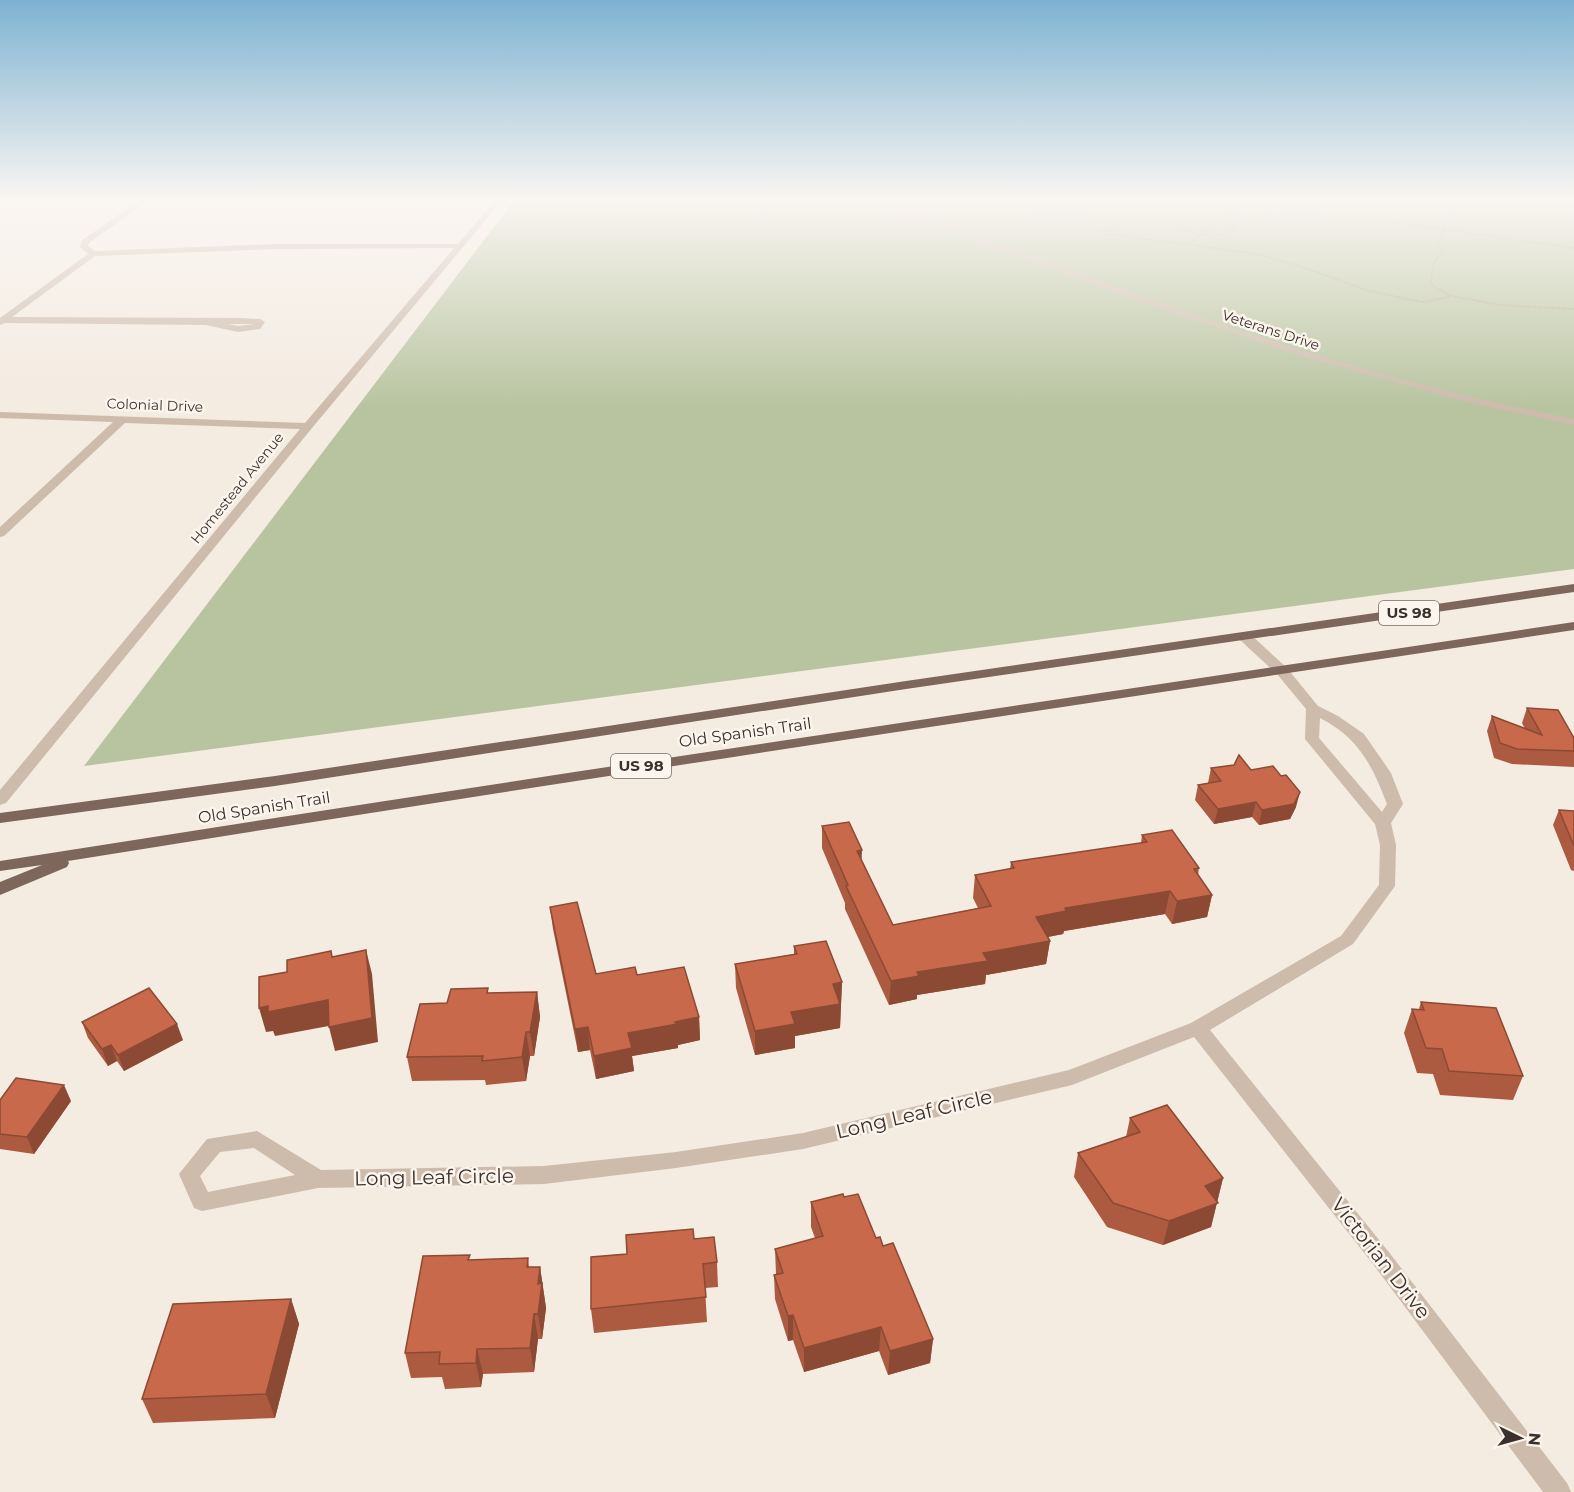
<svg xmlns="http://www.w3.org/2000/svg" width="1574" height="1492" font-family="Montserrat,sans-serif">
<style>
.green{fill:#b8c4a0}
.lines{fill:none;stroke-linecap:round;stroke-linejoin:round}
.path{stroke:#b9a596;stroke-width:2;stroke-dasharray:1.5 1.5;stroke-linecap:butt}
.minor{fill:#cdbbac;fill-rule:evenodd}
.major{fill:#7d675c;fill-rule:evenodd}
.wall{fill:#ac5a40}
.shaded-wall{fill:#8c4a34}
.building{fill:#c8694b;stroke:#8c4a34;stroke-width:1.5}
.labels{text-anchor:middle;stroke-width:5;stroke-linejoin:round;paint-order:stroke}
.far-street-label{font-size:14px;fill:#3b302b;stroke:#fbf5ee}
.shield{fill:#fbf5ee;stroke:#756b66;stroke-width:1.5}
.shield-label{font-size:15px;font-weight:bold;fill:#3b302b}
.street-label{font-size:16px;fill:#3b302b;stroke:#fbf5ee}
.near-street-label{font-size:20px;fill:#3b302b;stroke:#fbf5ee}
</style>
<rect width="100%" height="100%" fill="#f4ebe1"/>
<polygon class="green" points="516,198 1574,198 1574,569 84,766"/>
<g class="lines">
<g class="path">
<polyline points="1023,198 1042,214 1085,216 1120,226 1113,230 1101,231 1101,233 1257,254 1303,267 1366,290 1411,300 1424,302 1452,296 1499,305 1574,309"/>
<polyline points="1235,198 1325,217 1392,222 1574,248"/>
<path d="M1195,219L1225,221L1234,225L1235,228C1219,241 1197,235 1180,228L1179,224Z"/>
<polyline points="1191,243 1204,231 1257,198"/>
<polyline points="1451,296 1430,284 1434,262 1443,251 1437,243 1445,231 1444,223 1454,205 1476,198"/>
</g>
<g class="minor">
<path d="M143,198H152L89,243L88,246L95,251L277,244H458L497,198H504L312,428L6,803L0,805V790L300,429L125,423L4,536L0,537V527L113,422L0,418V412L305,423L454,248L277,249L95,256L12,317L239,318L260,319L265,322L260,329L238,332L206,325L5,323L0,325V318L88,254L80,247L82,240ZM228,324H254L238,326Z"/>
<path d="M863,198H874C1047,261 1219,330 1397,378C1456,394 1515,407 1574,419V425L1479,405L1301,356L1125,296Z"/>
<path d="M1245,633L1250,634L1287,668L1318,706L1338,716L1364,734L1391,773L1403,804L1391,823L1396,845L1395,886L1353,944L1210,1030L1388,1251L1567,1483L1571,1492H1543L1373,1264L1194,1037L1072,1085L803,1149L676,1168L544,1184L318,1188L202,1211L194,1208L179,1174L207,1139L257,1131L321,1170L544,1166L676,1152L803,1133L1069,1070L1191,1023L1341,936L1379,885L1380,845L1375,824L1305,739L1306,709L1277,674L1240,640L1238,637L1240,634ZM1320,718C1359,738 1372,765 1387,804L1382,812L1319,738ZM254,1148L295,1175L208,1192L200,1176L220,1152Z"/>
</g>
<g class="major">
<polygon points="1574,584 1574,592 906,689 275,786 0,823 0,813 275,776 906,681"/>
<path d="M1574,622V630C1072,706 569,780 68,861L69,863L67,867L0,895V882L42,865L0,871V861C524,778 1049,701 1574,622Z"/>
</g>
</g>
<g class="wall">
<polygon points="1527,708 1574,738 1574,767 1512,764 1494,758 1487,731 1492,716 1525,729 1522,723"/>
<polygon points="1211,768 1251,770 1296,807 1290,819 1259,825 1252,817 1214,824 1195,800 1198,785 1208,783"/>
<polygon points="1559,810 1574,811 1574,871 1571,870 1553,825"/>
<polygon points="822,826 862,860 893,925 978,908 973,898 975,875 1010,869 1011,862 1141,843 1142,835 1199,868 1198,875 1212,895 1207,917 1172,924 1165,914 1064,931 1063,934 1047,937 1050,941 1046,964 986,975 985,984 917,995 917,999 889,1005 845,909 845,903 822,848"/>
<polygon points="550,907 596,974 637,975 699,1017 700,1040 678,1045 678,1048 632,1056 634,1071 596,1079 590,1050 578,1052 553,929"/>
<polygon points="794,946 842,982 840,1028 795,1036 795,1048 755,1055 736,988 735,964 794,954"/>
<polygon points="537,992 540,1017 534,1056 530,1056 526,1081 486,1085 485,1080 412,1081 407,1057 447,1003 489,993"/>
<polygon points="1421,1002 1523,1076 1513,1100 1440,1095 1433,1074 1417,1073 1404,1033 1412,1009 1419,1009"/>
<polygon points="82,1022 183,1040 124,1071 117,1061 108,1066 88,1038"/>
<polygon points="0,1100 71,1101 34,1154 0,1149"/>
<polygon points="1130,1118 1223,1178 1211,1227 1163,1245 1107,1227 1074,1177 1078,1153 1126,1137"/>
<polygon points="844,1197 876,1238 883,1246 933,1339 930,1363 888,1375 879,1351 804,1372 793,1340 788,1341 775,1299 774,1275 776,1274 775,1249 815,1238 811,1227 811,1202"/>
<polygon points="694,1239 717,1262 718,1287 705,1288 707,1322 594,1333 591,1309 627,1254"/>
<polygon points="528,1258 529,1267 540,1267 546,1308 542,1339 538,1339 534,1372 483,1374 481,1387 445,1389 442,1377 411,1378 405,1353 471,1260"/>
<polygon points="291,1299 299,1324 275,1418 153,1423 142,1399"/>
</g>
<g class="shaded-wall">
<polygon points="1300,792 1296,807 1290,819 1259,825 1262,810"/>
<polygon points="1256,802 1252,817 1214,824 1218,809"/>
<polygon points="862,850 861,873 857,851"/>
<polygon points="1170,891 1165,914 1064,931 1063,934 1033,940 1036,917 1065,908"/>
<polygon points="1212,895 1207,917 1172,924 1177,901"/>
<polygon points="1050,941 1046,964 986,975 985,984 917,995 917,999 889,1005 891,981 917,972 983,953"/>
<polygon points="366,950 372,974 378,1042 335,1051 329,1027"/>
<polygon points="842,982 840,1028 795,1036 795,1048 755,1055 755,1031 791,1012 833,984"/>
<polygon points="537,992 540,1017 534,1056 530,1032"/>
<polygon points="328,1000 334,1025 275,1036 273,1031 266,1032 259,1008 268,1006"/>
<polygon points="699,1017 700,1040 678,1045 678,1048 632,1056 634,1071 596,1079 594,1056 628,1033 675,1022"/>
<polygon points="177,1024 183,1040 124,1071 118,1055"/>
<polygon points="588,1027 590,1050 578,1052 575,1029"/>
<polygon points="526,1032 530,1056 526,1081 522,1057"/>
<polygon points="111,1045 117,1061 108,1066 102,1049"/>
<polygon points="64,1085 71,1101 34,1154 27,1137"/>
<polygon points="1223,1178 1211,1227 1163,1245 1169,1221 1205,1186"/>
<polygon points="540,1267 546,1308 542,1339 538,1314 538,1284"/>
<polygon points="291,1299 299,1324 275,1418 266,1394"/>
<polygon points="534,1314 538,1339 534,1372 530,1348"/>
<polygon points="793,1315 793,1340 788,1341 788,1316"/>
<polygon points="881,1327 879,1351 804,1372 804,1348"/>
<polygon points="933,1339 930,1363 888,1375 890,1351"/>
<polygon points="477,1349 483,1374 481,1387 476,1363"/>
</g>
<g class="building">
<polygon points="1527,708 1558,710 1574,738 1574,751 1517,749 1500,743 1492,716 1542,735"/>
<polygon points="1239,755 1251,770 1273,766 1281,776 1286,775 1300,792 1294,804 1262,810 1256,802 1218,809 1198,785 1221,781 1211,768 1234,765"/>
<polygon points="1559,810 1574,811 1574,846"/>
<polygon points="849,822 862,850 857,851 893,925 991,906 975,875 1014,868 1011,862 1147,842 1142,835 1172,830 1199,868 1194,869 1212,895 1177,901 1170,891 1065,908 1066,911 1036,917 1050,941 983,953 988,961 917,972 919,976 891,981 846,886 848,885 822,826"/>
<polygon points="577,902 596,974 635,967 637,975 684,967 699,1017 675,1022 677,1024 628,1033 632,1048 594,1056 588,1027 575,1029 550,907"/>
<polygon points="826,941 842,982 833,984 840,1004 791,1012 795,1024 755,1031 735,964 797,954 794,946"/>
<polygon points="366,950 372,1018 329,1027 328,1000 268,1012 268,1006 259,1008 259,977 287,972 287,960 331,951 332,957"/>
<polygon points="149,988 177,1024 118,1055 111,1045 102,1049 82,1022"/>
<polygon points="488,988 487,993 537,992 530,1032 526,1032 522,1057 482,1061 483,1056 407,1057 420,1004 447,1003 451,989"/>
<polygon points="1421,1002 1496,1008 1523,1076 1449,1071 1442,1049 1426,1048 1412,1009 1424,1010"/>
<polygon points="16,1078 64,1085 27,1137 0,1134 0,1100"/>
<polygon points="1167,1105 1223,1178 1205,1186 1218,1203 1169,1221 1113,1203 1078,1153 1140,1132 1130,1118"/>
<polygon points="843,1194 844,1197 858,1194 876,1238 880,1237 883,1246 893,1243 933,1339 890,1351 881,1327 804,1348 793,1315 788,1316 774,1275 783,1273 775,1249 823,1236 811,1202"/>
<polygon points="693,1229 694,1239 714,1237 717,1262 703,1264 706,1297 591,1309 591,1257 627,1254 626,1235"/>
<polygon points="470,1255 468,1260 528,1258 527,1267 540,1267 538,1284 542,1283 538,1314 534,1314 530,1348 477,1349 476,1363 439,1364 440,1352 405,1353 423,1256"/>
<polygon points="291,1299 266,1394 142,1399 173,1304"/>
</g>
<linearGradient id="sky" x2="0" y2="1"><stop stop-color="#7eb2d2"/><stop offset="0.49" stop-color="#faf6f2"/><stop offset="1" stop-color="#faf6f2" stop-opacity="0"/></linearGradient>
<rect width="1574" height="407" fill="url(#sky)"/>
<g class="labels">
<g class="far-street-label">
<text transform="translate(1271 330) rotate(18)" y="5">Veterans Drive</text>
<text transform="translate(155 405) rotate(2)" y="5">Colonial Drive</text>
<text transform="translate(237 488) rotate(-51)" y="5">Homestead Avenue</text>
</g>
<g class="shield">
<rect x="1379" y="601" width="60" height="24" rx="4.5"/>
<rect x="611" y="754" width="60" height="24" rx="4.5"/>
</g>
<g class="shield-label">
<text x="1409" y="618">US 98</text>
<text x="641" y="771">US 98</text>
</g>
<g class="street-label">
<text transform="translate(745 732) rotate(-8)" y="6">Old Spanish Trail</text>
<text transform="translate(264 807) rotate(-9)" y="6">Old Spanish Trail</text>
</g>
<g class="near-street-label">
<text transform="translate(914 1114) rotate(-13)" y="7">Long Leaf Circle</text>
<text transform="translate(434 1177) rotate(-1)" y="7">Long Leaf Circle</text>
<text transform="translate(1381 1258) rotate(52)" y="7">Victorian Drive</text>
</g>
</g>
<g transform="translate(1520 1438) rotate(95)" stroke="#fbf5ee" stroke-width="4.5" paint-order="stroke">
<path d="M0-4.5L10 22L0 15L-10 22Z" fill="#3b302b"/>
<text y="-9" font-size="16" font-weight="bold" text-anchor="middle" fill="#3b302b">N</text>
</g>
</svg>
